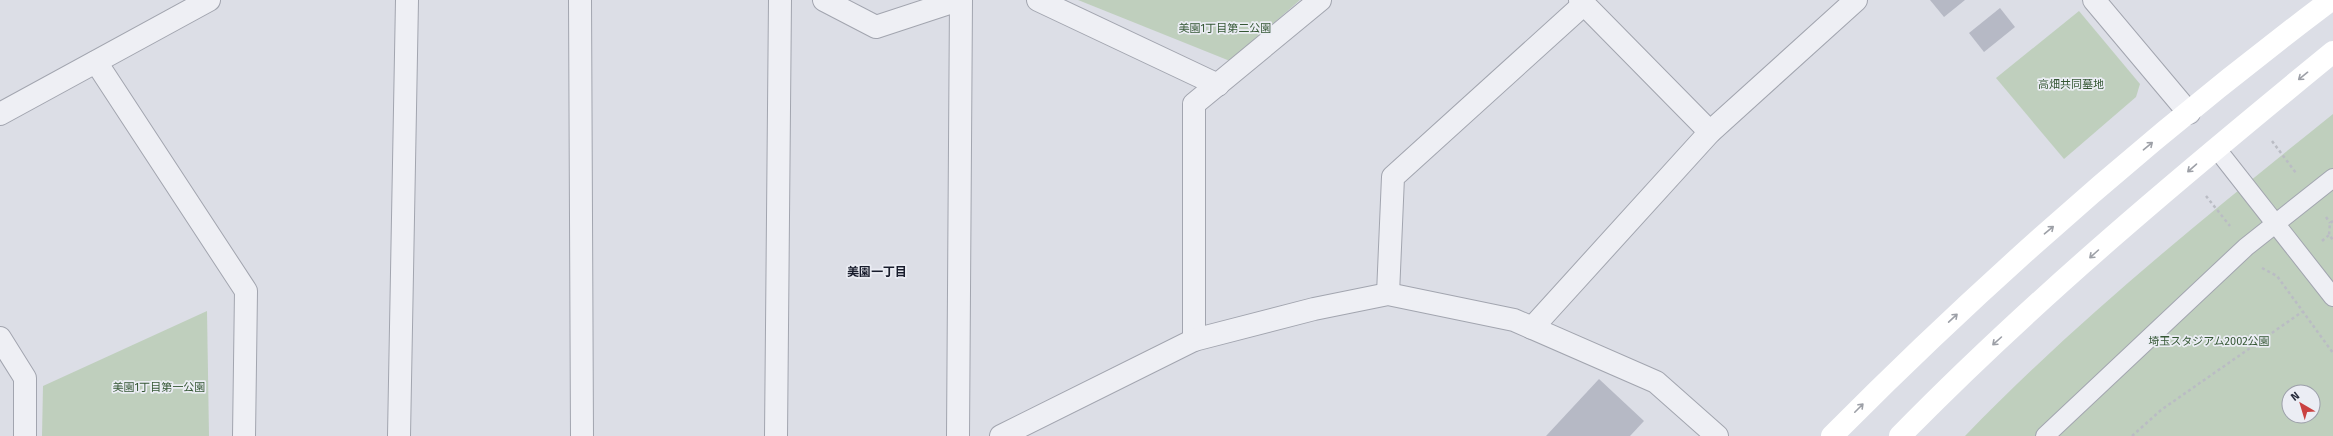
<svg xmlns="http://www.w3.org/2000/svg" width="2333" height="436" font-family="'Fira Sans','Noto Sans JP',sans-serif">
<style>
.green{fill:#bfcfbd;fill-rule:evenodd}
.building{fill:#b6b9c5}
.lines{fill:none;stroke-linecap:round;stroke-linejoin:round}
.lane-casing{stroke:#a2a5af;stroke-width:20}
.street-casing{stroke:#a2a5af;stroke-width:24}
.path{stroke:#babcc4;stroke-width:2.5;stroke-dasharray:3 3;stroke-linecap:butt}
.lane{stroke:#eeeff4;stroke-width:18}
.street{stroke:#eeeff4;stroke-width:22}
.secondary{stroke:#fff;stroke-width:22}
.oneway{stroke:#9da0a7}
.labels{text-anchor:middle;stroke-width:3.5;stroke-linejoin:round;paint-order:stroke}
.park-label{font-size:11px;fill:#355734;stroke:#ebedf4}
.neighbourhood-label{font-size:12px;font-weight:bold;fill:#181c2c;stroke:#ebedf4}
</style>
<rect width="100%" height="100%" fill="#dcdee6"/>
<g class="green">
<polygon points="1078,0 1300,0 1230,61"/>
<polygon points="2079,11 2140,84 2136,97 2064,159 1996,78"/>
<path d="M2333,114V436H1965C2078,319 2206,216 2333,114ZM2289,392H2313V416H2289Z"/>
<polygon points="207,311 209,436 42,436 43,386"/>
</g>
<g class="building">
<polygon points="1930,0 1965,0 1944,17"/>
<polygon points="2000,8 2015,27 1984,52 1969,33"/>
<polygon points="1599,379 1644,421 1630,436 1546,436"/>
</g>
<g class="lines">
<g class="lane-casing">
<g id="lane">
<polyline points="2216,148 2333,297"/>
<polyline points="2045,436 2246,247 2333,178"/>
</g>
</g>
<g class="street-casing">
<g id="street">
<polyline points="580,0 582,436"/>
<polyline points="824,0 876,27 958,0"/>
<polyline points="1038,0 1218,85"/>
<polyline points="1580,0 1710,132"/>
<polyline points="2094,0 2189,113"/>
<polyline points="96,62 246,291 244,436"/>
<polyline points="0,114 209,0"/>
<polyline points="1388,294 1393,177 1584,4"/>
<polyline points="1532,328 1710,132 1856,0"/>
<polyline points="0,338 25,378 25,436"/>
<polyline points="1194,340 1194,104 1320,0"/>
<polyline points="399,436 407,0"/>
<polyline points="776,436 780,0"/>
<polyline points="958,436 961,0"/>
<polyline points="1001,436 1194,340 1314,309 1388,294 1514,320 1656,382 1717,436"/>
</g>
</g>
<g class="path">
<polyline points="2272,141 2296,173"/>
<polyline points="2206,196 2230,226"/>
<polyline points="2326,217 2330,223"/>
<polyline points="2333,221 2330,223 2329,235 2333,240"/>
<polyline points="2322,241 2329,235"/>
<polyline points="2262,268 2277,276 2333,353"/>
<polyline points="2132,436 2161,410 2302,312"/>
</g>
<use href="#lane" class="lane"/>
<use href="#street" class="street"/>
<g class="secondary">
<path d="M1832,436C1988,279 2154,133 2331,0"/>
<path d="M1900,436C2035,298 2184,174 2333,52"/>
</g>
</g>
<defs><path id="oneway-shaft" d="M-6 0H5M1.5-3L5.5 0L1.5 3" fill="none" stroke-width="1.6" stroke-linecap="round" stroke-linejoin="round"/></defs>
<g class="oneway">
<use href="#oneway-shaft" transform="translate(2303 76) rotate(141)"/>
<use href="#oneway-shaft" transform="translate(2148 146) rotate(-40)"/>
<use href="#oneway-shaft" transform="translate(2192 168) rotate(139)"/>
<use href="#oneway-shaft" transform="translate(2049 230) rotate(-40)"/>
<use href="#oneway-shaft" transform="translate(2094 254) rotate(138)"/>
<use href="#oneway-shaft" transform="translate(1953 318) rotate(-43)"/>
<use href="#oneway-shaft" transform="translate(1997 341) rotate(138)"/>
<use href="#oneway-shaft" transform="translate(1859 408) rotate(-45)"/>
</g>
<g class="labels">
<g class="park-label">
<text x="1225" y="32">美園1丁目第二公園</text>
<text x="2071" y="88">高畑共同墓地</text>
<text x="2209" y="345">埼玉スタジアム2002公園</text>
<text x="159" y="391">美園1丁目第一公園</text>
</g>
<g class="neighbourhood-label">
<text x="877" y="276">美園一丁目</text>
</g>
</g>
<g transform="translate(2301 404) rotate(322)"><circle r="19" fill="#ebedf4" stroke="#9c9faa"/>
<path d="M0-3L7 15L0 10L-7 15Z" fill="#ca4141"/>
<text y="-6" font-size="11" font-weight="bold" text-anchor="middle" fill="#262b3b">N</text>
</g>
</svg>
